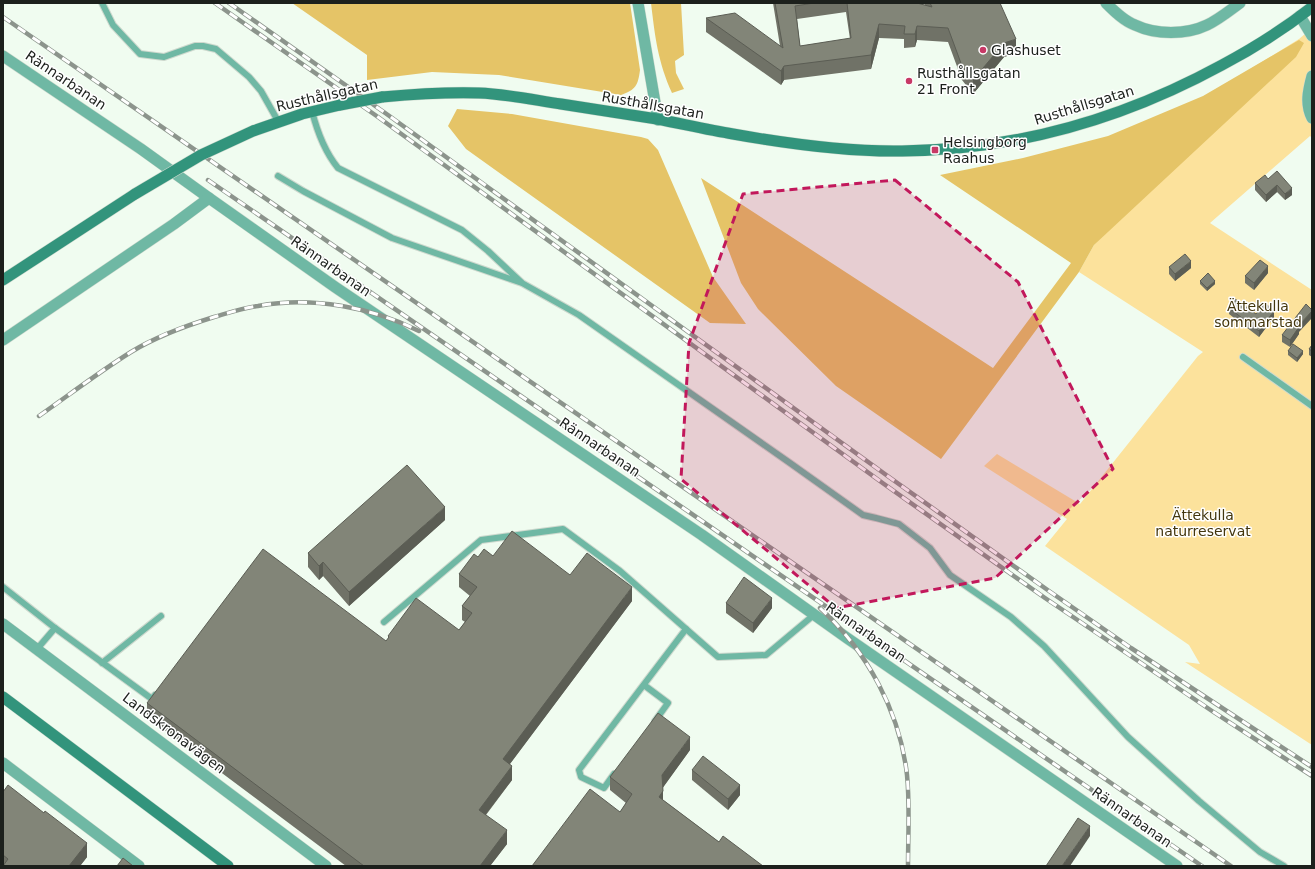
<svg xmlns="http://www.w3.org/2000/svg" width="1315" height="869" font-family="'DejaVu Sans',sans-serif">
<style>
.green{fill:#fce29c}
.forest{fill:#e5c467}
.lines{fill:none;stroke-linecap:round;stroke-linejoin:round}
.service-casing{stroke:#ced9ce;stroke-width:8}
.minor-casing{stroke:#ced9ce;stroke-width:12}
.tertiary-casing{stroke:#ced9ce;stroke-width:12}
.secondary-casing{stroke:#ced9ce;stroke-width:12}
.service{stroke:#6fb8a4;stroke-width:6}
.minor{stroke:#6fb8a4;stroke-width:11}
.tertiary{stroke:#6fb8a4;stroke-width:11}
.secondary{stroke:#32947c;stroke-width:11}
.rail-casing{stroke:#8c948c;stroke-width:4.5}
.rail{stroke:#fff;stroke-width:3;stroke-dasharray:9;stroke-linecap:butt}
.secondary-bridge-casing{stroke:#ced9ce;stroke-width:12;stroke-linecap:butt}
.secondary-bridge{stroke:#32947c;stroke-width:11}
.wall{fill:#707267;fill-rule:evenodd}
.shaded-wall{fill:#5b5d54}
.building{fill:#828578;stroke:#5b5d54}
.marked{fill:#c2185b;fill-opacity:0.2;stroke:#c2185b;stroke-width:3;stroke-dasharray:8 5;stroke-linejoin:round}
.poi-dot{fill:#c73966;stroke:#fff;stroke-width:1.5}
.labels{text-anchor:middle;stroke-width:3;stroke-linejoin:round;paint-order:stroke}
.poi-label{font-size:14px;fill:#1c201c;stroke:#fff;text-anchor:start}
.street-label{font-size:14px;fill:#1c201c;stroke:#fff}
.park-label{font-size:14px;fill:#43360d;stroke:#fff}
</style>
<rect width="100%" height="100%" fill="#f0fcf0"/>
<polygon class="green" points="1312,28 1312,138 1310,136 1210,223 1312,290 1312,745 1185,662 1200,664 1189,645 1045,546 1067,519 984,466 997,454 1080,504 1198,356 1203,352 1079,272 1094,245 1252,68 1299,39"/>
<g class="forest">
<path d="M292,3H630L640,70C638,85 636,90 621,95L499,75L432,72L367,80V55Z"/>
<path d="M651,3H681L684,55L675,61L676,73L684,89L672,93C658,62 655,37 651,3Z"/>
<polygon points="1299,40 1304,43 1296,57 1094,245 1079,272 941,459 836,386 758,309 741,283 701,178 993,368 1071,263 940,175 1023,158 1108,136 1203,96"/>
<polygon points="457,109 512,114 641,137 648,139 658,150 713,277 746,324 710,323 466,149 448,126"/>
</g>
<g class="lines">
<g class="service-casing">
<g id="service">
<polyline points="102,3 113,25 140,54 164,57 195,46 203,46 216,49 249,77 261,91 278,121"/>
<path d="M312,111C317,131 325,152 338,168L462,230L488,251L521,282"/>
<polyline points="278,176 303,191 392,238 522,283 579,315 790,463 863,515 876,518 899,524 930,548 950,575 1011,617 1044,646 1128,737 1199,801 1260,852 1284,866"/>
<polyline points="1243,357 1312,406"/>
<polyline points="3,587 55,628"/>
<polyline points="384,622 481,540 563,529 620,571 718,657 766,655 815,614"/>
<polyline points="37,649 55,628 152,699 155,695"/>
<polyline points="102,663 161,616"/>
<polyline points="644,685 668,703 655,721"/>
<polyline points="614,774 604,788 581,777 579,770 686,629"/>
</g>
</g>
<g class="minor-casing">
<g id="minor">
<path d="M1106,3C1114,11 1124,21 1135,25C1156,35 1186,35 1207,25C1218,20 1229,11 1240,3"/>
<polyline points="1300,16 1312,36"/>
<polyline points="3,56 141,149 209,198 335,287 702,535 847,638 1177,866"/>
<path d="M1312,76C1308,91 1305,104 1312,118"/>
<polyline points="3,340 174,224 209,198"/>
<polyline points="3,624 326,866"/>
<polyline points="3,763 139,866"/>
</g>
</g>
<g class="tertiary-casing">
<polyline id="tertiary" points="638,3 658,120"/>
</g>
<g class="secondary-casing">
<g id="secondary">
<path d="M382,97C415,94 447,92 479,93C506,94 534,100 561,104C593,109 625,114 657,119C683,124 708,130 733,134C789,144 846,152 902,151C1016,150 1123,119 1222,65C1254,48 1284,29 1312,7"/>
<polyline points="253,131 302,114 340,105"/>
<polyline points="3,280 135,194"/>
<polyline points="3,697 228,866"/>
</g>
</g>
<use href="#service" class="service"/>
<use href="#minor" class="minor"/>
<use href="#tertiary" class="tertiary"/>
<use href="#secondary" class="secondary"/>
<g class="rail-casing">
<g id="rail">
<polyline points="215,3 378,117 884,484 1045,598 1212,711 1312,776"/>
<polyline points="229,3 388,115 889,477 1049,591 1131,648 1312,767"/>
<polyline points="3,17 1231,866"/>
<polyline points="208,180 1202,866"/>
<path d="M39,416C69,395 99,372 131,352C157,336 185,326 214,317C228,313 243,308 258,306C312,296 371,307 419,331"/>
<path d="M820,608C867,651 900,712 907,775C910,805 908,836 908,866"/>
</g>
</g>
<use href="#rail" class="rail"/>
<g class="secondary-bridge-casing">
<g id="secondary-bridge">
<polyline points="340,105 382,97"/>
<polyline points="135,194 201,155 253,131"/>
</g>
</g>
<use href="#secondary-bridge" class="secondary-bridge"/>
</g>
<g class="wall">
<path d="M773,3H917L925,5L924,3H1000L1016,53L1004,57L973,94L962,80L948,42L917,40L915,47L904,48V39L879,38L871,69L784,80L781,85L706,32V18L780,46ZM846,12L850,39L800,46L797,19Z"/>
<polygon points="1268,179 1292,195 1285,200 1277,192 1266,202 1255,190 1255,183"/>
<polygon points="1169,267 1191,268 1175,281 1169,274"/>
<polygon points="1268,273 1254,290 1245,283 1245,276"/>
<polygon points="1200,281 1215,284 1207,291 1200,284"/>
<polygon points="1229,308 1256,314 1274,317 1259,337 1229,314"/>
<polygon points="1299,332 1299,334 1290,347 1282,342 1282,335"/>
<polygon points="1312,345 1312,357 1309,355 1309,349"/>
<polygon points="1288,351 1303,354 1297,362 1288,355"/>
<polygon points="445,520 349,606 323,576 319,580 308,567 308,553"/>
<polygon points="493,556 570,575 632,601 510,764 512,780 486,815 507,844 490,866 346,866 147,717 147,703 386,641 388,639 388,636 459,630 465,622 462,620 462,606 470,596 459,587 459,574 478,557"/>
<polygon points="726,603 772,608 753,633 726,613"/>
<polygon points="690,750 663,787 663,800 719,842 763,866 620,812 626,803 610,790 610,777"/>
<polygon points="692,770 740,795 728,810 692,780"/>
<polygon points="3,792 87,857 80,866 3,866"/>
</g>
<g class="shaded-wall">
<polygon points="879,24 879,38 871,69 871,55"/>
<polygon points="917,26 917,40 915,47 915,34"/>
<polygon points="1016,39 1016,53 1004,57 973,94 973,80 1004,43"/>
<polygon points="784,66 784,80 781,85 781,71"/>
<polygon points="1277,185 1277,192 1266,202 1266,195"/>
<polygon points="1292,188 1292,195 1285,200 1285,194"/>
<polygon points="1191,261 1191,268 1175,281 1175,274"/>
<polygon points="1268,266 1268,273 1254,290 1254,283"/>
<polygon points="1215,281 1215,284 1207,291 1207,288"/>
<polygon points="1274,311 1274,317 1259,337 1259,331"/>
<polygon points="1312,311 1312,318 1299,332 1299,334 1290,347 1290,340 1298,326"/>
<polygon points="1303,351 1303,354 1297,362 1297,358"/>
<polygon points="445,507 445,520 349,606 349,592"/>
<polygon points="323,562 323,576 319,580 319,566"/>
<polygon points="632,587 632,601 503,773 503,759"/>
<polygon points="772,598 772,608 753,633 753,623"/>
<polygon points="690,737 690,750 662,789 662,775"/>
<polygon points="512,766 512,780 479,823 479,810"/>
<polygon points="740,785 740,795 728,810 728,799"/>
<polygon points="663,791 663,805 659,797"/>
<polygon points="1090,826 1090,836 1070,866 1062,866"/>
<polygon points="507,830 507,844 490,866 480,866"/>
<polygon points="87,843 87,857 80,866 69,866"/>
</g>
<g class="building">
<polygon points="775,3 814,3 795,6 800,46 851,38 847,3 917,3 932,7 930,3 1000,3 1016,39 1004,43 973,80 962,66 948,28 917,26 915,34 904,34 905,26 879,24 871,55 784,66 781,71 706,18 735,13 783,48"/>
<polygon points="1277,171 1292,188 1285,194 1277,185 1266,195 1255,183 1265,175 1268,179"/>
<polygon points="1185,254 1191,261 1175,274 1169,267"/>
<polygon points="1260,260 1268,266 1254,283 1245,276"/>
<polygon points="1208,273 1215,281 1207,288 1200,281"/>
<polygon points="1235,299 1256,314 1265,303 1274,311 1259,331 1229,308"/>
<polygon points="1306,304 1312,310 1312,311 1298,326 1299,327 1290,340 1282,335"/>
<polygon points="1293,344 1303,351 1297,358 1288,351"/>
<polygon points="1312,345 1312,351 1309,349"/>
<polygon points="407,465 445,507 349,592 323,562 319,566 308,553"/>
<polygon points="512,531 570,575 587,553 632,587 503,759 512,766 479,810 507,830 480,866 364,866 147,703 263,549 386,641 389,637 388,636 416,598 459,630 472,613 462,606 477,587 459,574 474,554 478,557 484,549 493,556"/>
<polygon points="744,577 772,598 753,623 726,603"/>
<polygon points="658,713 690,737 662,775 663,791 659,797 719,842 723,836 763,866 532,866 590,789 620,812 632,794 610,777"/>
<polygon points="703,756 740,785 728,799 692,770"/>
<polygon points="8,785 44,813 45,811 87,843 69,866 3,866 8,859 3,855 3,792"/>
<polygon points="1078,818 1090,826 1062,866 1046,866"/>
<polygon points="123,858 133,866 117,866"/>
</g>
<path class="marked" d="M895,180L1018,282L1113,469L995,578L836,608L681,479L689,343L743,194Z"/>
<g class="poi-dot">
<circle cx="983" cy="50" r="4"/>
<circle cx="909" cy="81" r="4"/>
<rect x="931" y="146" width="8" height="8" rx="2"/>
</g>
<g class="labels">
<g class="poi-label">
<text x="991" y="55">Glashuset</text>
<text x="917" y="78">Rusthållsgatan<tspan x="917" dy="16">21 Front</tspan></text>
<text x="943" y="147">Helsingborg<tspan x="943" dy="16">Raahus</tspan></text>
</g>
<g class="street-label">
<text transform="translate(66 80) rotate(34)" y="5">Rännarbanan</text>
<text transform="translate(327 95) rotate(-13)" y="5">Rusthållsgatan</text>
<text transform="translate(653 105) rotate(10)" y="5">Rusthållsgatan</text>
<text transform="translate(1084 105) rotate(-17)" y="5">Rusthållsgatan</text>
<text transform="translate(331 266) rotate(35)" y="5">Rännarbanan</text>
<text transform="translate(600 447) rotate(34)" y="5">Rännarbanan</text>
<text transform="translate(866 632) rotate(35)" y="5">Rännarbanan</text>
<text transform="translate(174 733) rotate(37)" y="5">Landskronavägen</text>
<text transform="translate(1132 817) rotate(35)" y="5">Rännarbanan</text>
</g>
<g class="park-label">
<text x="1258" y="311">Ättekulla<tspan x="1258" dy="16">sommarstad</tspan></text>
<text x="1203" y="520">Ättekulla<tspan x="1203" dy="16">naturreservat</tspan></text>
</g>
</g>
<rect width="1315" height="869" fill="none" stroke="#1c201c" stroke-width="8"/>
</svg>
